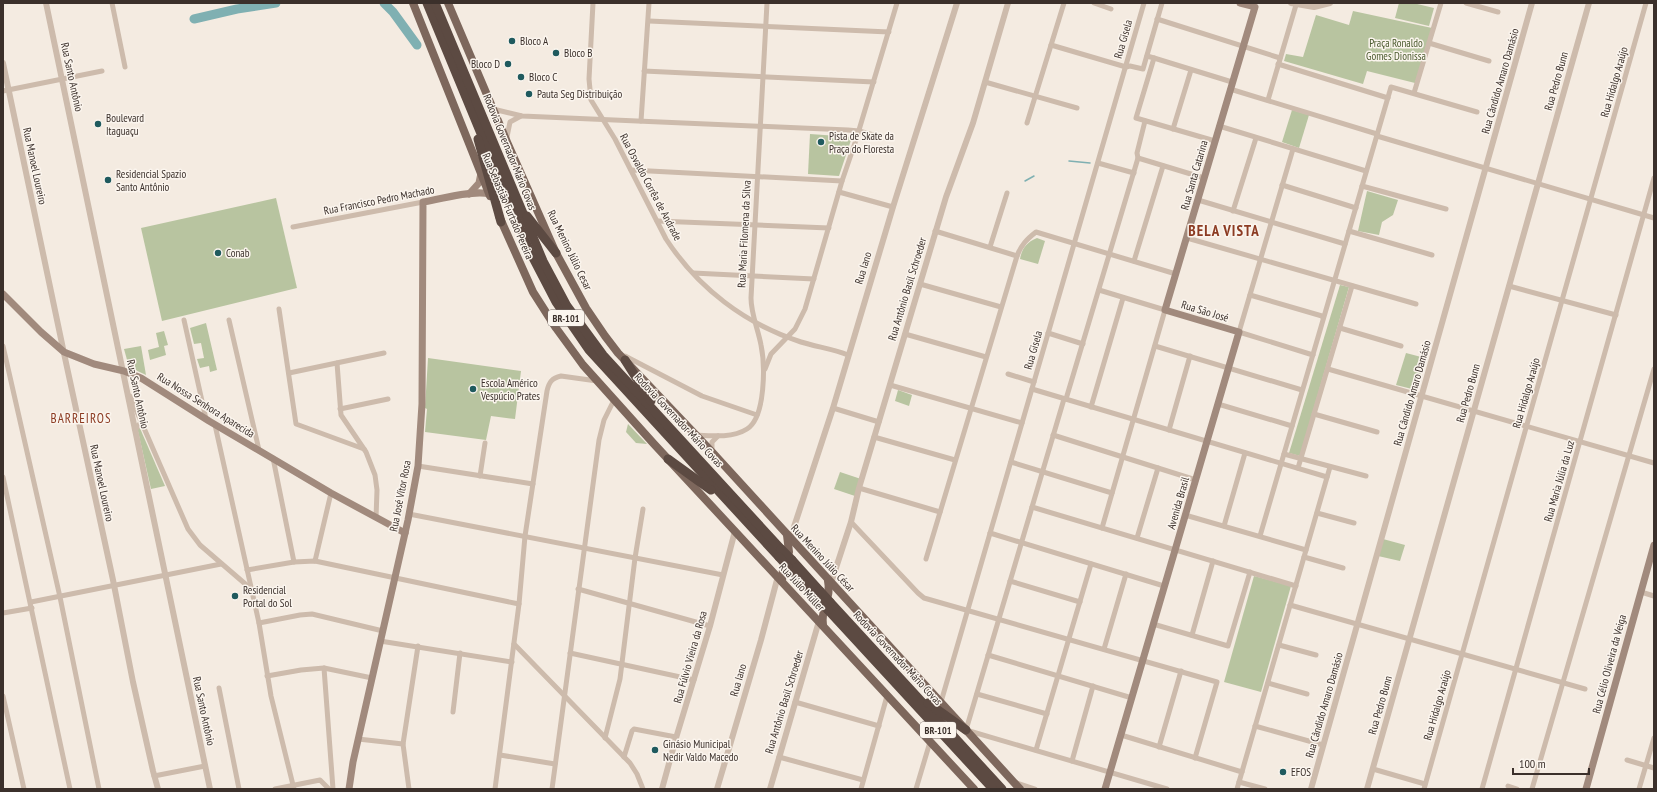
<svg xmlns="http://www.w3.org/2000/svg" width="1657" height="792" font-family="'PT Sans Narrow',sans-serif">
<style>
.green{fill:#b8c4a0}
.lines{fill:none;stroke-linecap:round;stroke-linejoin:round}
.stream{stroke:#7fb0b2;stroke-width:1.5}
.river{stroke:#7fb0b2;stroke-width:9}
.minor{stroke:#cdbbac;stroke-width:5}
.tertiary{stroke:#cdbbac;stroke-width:6}
.secondary{stroke:#a18a7d;stroke-width:7}
.primary{stroke:#7d675c;stroke-width:8}
.motorway{stroke:#5c4a42;stroke-width:9}
.motorway-bridge{stroke:#5c4a42;stroke-width:9}
.poi-dot{fill:#1f5a5e;stroke:#fbf5ee;stroke-width:1.5}
.labels{text-anchor:middle;stroke-width:3;stroke-linejoin:round;paint-order:stroke}
.shield{fill:#fbf5ee;stroke:#756b66;stroke-width:1}
.shield-label{font-size:10px;font-weight:bold;fill:#3b302b}
.street-label{font-size:11px;fill:#3b302b;stroke:#fbf5ee}
.poi-label{font-size:11px;fill:#3b302b;stroke:#fbf5ee;text-anchor:start}
.park-label{font-size:11px;fill:#4a5a2e;stroke:#fbf5ee}
.quarter-label{font-size:13px;letter-spacing:1px;fill:#8c3b22;stroke:#fbf5ee}
.district-label{font-size:15px;font-weight:bold;letter-spacing:1px;fill:#8c3b22;stroke:#fbf5ee}
</style>
<rect width="100%" height="100%" fill="#f4ebe1"/>
<g class="green">
<polygon points="1399,3 1413,3 1434,8 1429,26 1395,18"/>
<polygon points="1353,11 1432,28 1415,83 1367,71 1363,84 1284,61 1286,54 1303,57 1316,15 1349,25"/>
<polygon points="1292,110 1309,115 1299,148 1282,142"/>
<polygon points="810,134 852,137 839,176 808,174"/>
<polygon points="1367,191 1398,200 1393,215 1382,222 1379,235 1358,231"/>
<polygon points="276,198 297,288 162,321 141,228"/>
<path d="M1037,238L1045,241L1038,264L1020,259C1022,248 1027,242 1037,238Z"/>
<polygon points="1340,285 1349,287 1300,456 1289,453"/>
<polygon points="206,323 217,370 210,372 209,366 200,368 197,359 204,358 201,343 194,344 190,328"/>
<polygon points="164,331 168,345 164,346 166,355 150,360 148,350 159,347 156,333"/>
<polygon points="141,346 146,375 129,367 124,349"/>
<polygon points="1406,353 1425,358 1416,390 1396,385"/>
<polygon points="428,358 521,371 515,419 491,416 486,440 425,432 427,409 425,408"/>
<polygon points="898,390 912,395 909,406 895,401"/>
<polygon points="628,424 647,444 636,443 626,432"/>
<polygon points="139,426 165,486 151,489 137,427"/>
<polygon points="840,472 861,479 855,496 834,489"/>
<polygon points="1383,539 1405,545 1400,561 1378,556"/>
<polygon points="1254,576 1291,586 1261,692 1224,682"/>
</g>
<g class="lines">
<g class="stream">
<polyline points="1069,161 1090,163"/>
<polyline points="1025,181 1034,176"/>
</g>
<g class="river">
<polyline points="384,3 393,12 417,45"/>
<polyline points="194,19 237,9 276,3"/>
</g>
<g class="minor">
<polyline points="112,3 125,67"/>
<path d="M593,3L589,79L591,100L615,139L666,239C698,288 745,324 801,342C817,347 833,349 848,355"/>
<polyline points="1094,3 1111,9"/>
<polyline points="1466,3 1498,12"/>
<polyline points="1157,19 1280,58"/>
<polyline points="649,21 889,32"/>
<polyline points="1429,43 1489,61"/>
<polyline points="1051,45 1126,67 1130,66 1143,69 1162,3"/>
<polyline points="1147,56 1154,58 1136,118 1215,141"/>
<polyline points="1154,58 1232,82"/>
<polyline points="1278,64 1388,98"/>
<polyline points="644,71 874,82"/>
<polyline points="985,82 1077,108"/>
<polyline points="1230,89 1377,134"/>
<polyline points="3,91 102,71"/>
<polyline points="1414,93 1441,3"/>
<polyline points="1268,100 1296,5"/>
<polyline points="493,109 522,116 848,130 859,131 877,136"/>
<polyline points="641,121 649,3"/>
<polyline points="1027,123 1064,3"/>
<polyline points="1219,126 1366,171"/>
<polyline points="1173,129 1191,70"/>
<polyline points="1377,136 1654,218"/>
<polyline points="507,137 510,122 521,116"/>
<polyline points="1293,149 1239,332 1313,355"/>
<polyline points="1138,158 1204,178"/>
<polyline points="1098,163 1134,173"/>
<polyline points="631,170 842,181"/>
<polyline points="1282,185 1356,208"/>
<polyline points="1362,186 1446,209"/>
<polyline points="839,192 893,207"/>
<polyline points="1198,200 1345,244"/>
<polyline points="1233,211 1256,138"/>
<polyline points="657,221 829,228"/>
<polyline points="293,227 423,202"/>
<polyline points="935,231 1017,256"/>
<polyline points="1349,231 1432,255"/>
<polyline points="1187,238 1416,304"/>
<polyline points="990,247 1007,193"/>
<polyline points="1134,261 1163,166"/>
<polyline points="693,273 814,279"/>
<polyline points="920,284 1001,307"/>
<polyline points="1509,286 1616,315"/>
<polyline points="1099,290 1165,310 1102,528"/>
<polyline points="1250,295 1322,316 1323,318"/>
<polyline points="279,309 296,424 364,449"/>
<polyline points="184,320 206,419"/>
<polyline points="229,320 259,450"/>
<polyline points="1340,328 1401,346"/>
<polyline points="1048,333 1083,344"/>
<polyline points="905,334 986,357"/>
<polyline points="3,346 60,597 99,789"/>
<polyline points="1155,346 1302,390"/>
<polyline points="625,356 702,396 757,415"/>
<polyline points="337,363 341,415 366,452 375,475 377,490 376,518"/>
<polyline points="765,369 771,354 795,329 805,309 842,181 856,140 897,3"/>
<polyline points="1328,369 1654,463"/>
<polyline points="289,373 384,353"/>
<polyline points="1008,374 1034,382"/>
<polyline points="890,385 1022,423"/>
<polyline points="1032,389 1327,477"/>
<polyline points="130,396 188,529 200,545 250,588"/>
<polyline points="1064,399 966,730 1167,789"/>
<polyline points="1066,399 1138,158 1137,153 1145,121"/>
<polyline points="1218,404 1292,426"/>
<polyline points="1091,407 1123,298"/>
<polyline points="833,408 879,422"/>
<polyline points="340,409 388,399"/>
<polyline points="1314,414 1377,432"/>
<polyline points="215,425 259,623 271,696 294,789"/>
<polyline points="1169,430 1190,356"/>
<path d="M696,435C712,436 733,438 747,429C766,417 765,364 761,345C758,329 751,314 751,298L767,3"/>
<polyline points="1053,435 1196,480"/>
<polyline points="874,437 955,460"/>
<polyline points="712,450 712,442 718,436"/>
<polyline points="1284,454 1366,476"/>
<polyline points="273,458 294,562"/>
<polyline points="1011,462 1112,493"/>
<polyline points="418,466 533,484"/>
<polyline points="1298,468 1352,286"/>
<polyline points="480,476 485,443"/>
<polyline points="3,477 70,789"/>
<polyline points="859,488 940,512"/>
<polyline points="1032,507 1296,586"/>
<polyline points="1317,513 1354,523"/>
<polyline points="409,514 723,575"/>
<polyline points="1185,515 1306,550"/>
<polyline points="851,522 918,593 924,598 1217,682 1195,758"/>
<polyline points="1224,526 1245,453"/>
<polyline points="990,533 1164,586"/>
<polyline points="1260,536 1391,87 1477,112"/>
<polyline points="1137,538 1158,468"/>
<polyline points="1304,557 1343,568"/>
<path d="M926,559L1017,256C1021,245 1027,239 1036,232L1176,274"/>
<polyline points="315,561 331,493"/>
<polyline points="247,570 294,562 315,561 519,604"/>
<polyline points="1010,581 1080,602"/>
<polyline points="578,589 710,626"/>
<polyline points="1641,592 1654,596"/>
<polyline points="31,602 221,564"/>
<polyline points="1290,605 1585,689"/>
<polyline points="3,613 32,608"/>
<polyline points="259,623 300,615 312,614 383,631"/>
<polyline points="1153,624 1228,646 1250,572"/>
<polyline points="1192,635 1213,561"/>
<polyline points="380,641 512,662"/>
<polyline points="514,644 630,763 637,774 643,789"/>
<polyline points="1279,645 1316,655"/>
<polyline points="1104,649 1126,574"/>
<polyline points="570,653 694,680"/>
<polyline points="988,655 1132,698"/>
<polyline points="324,668 333,789"/>
<polyline points="267,676 301,670 324,668 372,678"/>
<polyline points="1268,683 1307,694"/>
<polyline points="219,688 239,789"/>
<polyline points="977,694 1047,714"/>
<polyline points="3,696 24,789"/>
<polyline points="795,702 879,726"/>
<polyline points="941,702 1144,3"/>
<polyline points="453,712 460,653"/>
<polyline points="1255,726 1323,745"/>
<polyline points="1121,735 1242,772"/>
<polyline points="605,738 620,679 635,558 643,509"/>
<polyline points="358,739 403,744"/>
<polyline points="1159,747 1181,671"/>
<polyline points="1036,750 1091,564"/>
<polyline points="500,755 555,764"/>
<polyline points="624,757 632,731 634,729 676,737"/>
<polyline points="779,757 863,780"/>
<polyline points="1627,760 1654,768"/>
<polyline points="1072,761 1093,686"/>
<polyline points="1373,769 1425,784"/>
<polyline points="154,776 205,766"/>
<polyline points="1239,782 1265,789"/>
<polyline points="1017,783 1035,789"/>
<polyline points="1508,786 1517,789"/>
<polyline points="275,789 320,780 329,789"/>
<polyline points="409,789 403,744 418,646"/>
<path d="M495,789L519,604L525,536L547,391C549,382 552,378 561,376L597,381"/>
<polyline points="552,789 599,440 604,420 614,400"/>
<polyline points="861,789 887,696"/>
<polyline points="916,789 930,742"/>
<polyline points="1237,789 1330,467"/>
<polyline points="1424,789 1646,3"/>
<polyline points="1482,789 1654,178"/>
<polyline points="1532,789 1654,369"/>
<polyline points="1639,789 1654,738"/>
</g>
<g class="tertiary">
<polyline points="46,3 210,789"/>
<polyline points="1291,3 1314,7 1330,3"/>
<polyline points="3,63 65,358 113,580 133,682 153,771 158,789"/>
<polyline points="135,429 139,425 143,426"/>
<polyline points="790,539 833,408 893,207 957,3"/>
<polyline points="831,583 851,522 859,488 946,197 973,123 1008,3"/>
<polyline points="662,789 676,738 710,626 735,531"/>
<polyline points="717,789 761,640 778,576"/>
<polyline points="770,789 819,621"/>
<polyline points="1311,789 1532,3"/>
<polyline points="1367,789 1589,3"/>
</g>
<g class="secondary">
<polyline points="1240,3 1252,6"/>
<polyline points="469,194 479,183 481,173"/>
<polyline points="3,294 41,332 64,352 94,364 124,371 141,378 209,421 331,493 405,533"/>
<path d="M349,789L353,762L408,520L418,466L422,404L423,202C436,200 480,188 490,195"/>
<polyline points="1105,789 1239,332 1165,310 1255,7"/>
<polyline points="1586,789 1654,545"/>
</g>
<g class="primary">
<polyline points="413,3 490,196"/>
<polyline points="448,3 507,142 556,253 586,308 605,336 618,353 712,452 1020,789"/>
<polyline points="499,216 533,292 556,328 583,365 654,444 974,789"/>
<polyline points="782,581 783,569 789,552 787,535"/>
<path d="M823,625C820,609 832,597 828,581"/>
</g>
<g class="motorway">
<polyline points="427,3 530,252 556,302 589,350 779,557"/>
<polyline points="435,3 543,261 567,306 603,355 781,549"/>
<polyline points="478,139 501,222"/>
<polyline points="527,216 556,253"/>
<polyline points="625,360 651,401"/>
<polyline points="668,459 711,490"/>
<polyline points="792,560 820,591"/>
<polyline points="788,567 818,599"/>
<polyline points="830,602 1002,789"/>
<polyline points="828,610 993,789"/>
<polyline points="928,703 966,730"/>
</g>
<g class="motorway-bridge">
<polyline points="781,549 792,560"/>
<polyline points="779,557 788,567"/>
<polyline points="820,591 830,602"/>
<polyline points="818,599 828,610"/>
</g>
</g>
<g class="poi-dot">
<circle cx="512" cy="41" r="4"/>
<circle cx="556" cy="53" r="4"/>
<circle cx="508" cy="64" r="4"/>
<circle cx="521" cy="77" r="4"/>
<circle cx="529" cy="94" r="4"/>
<circle cx="98" cy="124" r="4"/>
<circle cx="821" cy="142" r="4"/>
<circle cx="108" cy="180" r="4"/>
<circle cx="218" cy="253" r="4"/>
<circle cx="473" cy="389" r="4"/>
<circle cx="235" cy="596" r="4"/>
<circle cx="655" cy="750" r="4"/>
<circle cx="1283" cy="772" r="4"/>
</g>
<g class="labels">
<g class="shield">
<rect x="548" y="310" width="36" height="16" rx="3"/>
<rect x="920" y="722" width="36" height="16" rx="3"/>
</g>
<g class="shield-label">
<text x="566" y="322">BR-101</text>
<text x="938" y="734">BR-101</text>
</g>
<g class="street-label">
<text transform="translate(1123 39) rotate(-74)" y="4">Rua Gisela</text>
<text transform="translate(72 77) rotate(78)" y="4">Rua Santo Antônio</text>
<text transform="translate(1500 81) rotate(-74)" y="4">Rua Cândido Amaro Damásio</text>
<text transform="translate(1556 81) rotate(-74)" y="4">Rua Pedro Bunn</text>
<text transform="translate(1614 82) rotate(-74)" y="4">Rua Hidalgo Araújo</text>
<text transform="translate(510 152) rotate(68)" y="4">Rodovia Governador Mário Covas</text>
<text transform="translate(35 166) rotate(78)" y="4">Rua Manoel Loureiro</text>
<text transform="translate(1194 175) rotate(-74)" y="4">Rua Santa Catarina</text>
<text transform="translate(651 187) rotate(62)" y="4">Rua Osvaldo Corrêa de Andrade</text>
<text transform="translate(379 200) rotate(-11)" y="4">Rua Francisco Pedro Machado</text>
<text transform="translate(508 206) rotate(67)" y="4">Rua Sebastião Furtado Pereira</text>
<text transform="translate(744 234) rotate(-87)" y="4">Rua Maria Filomena da Silva</text>
<text transform="translate(570 250) rotate(64)" y="4">Rua Menino Júlio Cesar</text>
<text transform="translate(863 268) rotate(-73)" y="4">Rua Iano</text>
<text transform="translate(907 289) rotate(-73)" y="4">Rua Antônio Basil Schroeder</text>
<text transform="translate(1205 311) rotate(17)" y="4">Rua São José</text>
<text transform="translate(1033 350) rotate(-74)" y="4">Rua Gisela</text>
<text transform="translate(1412 393) rotate(-74)" y="4">Rua Cândido Amaro Damásio</text>
<text transform="translate(1468 393) rotate(-74)" y="4">Rua Pedro Bunn</text>
<text transform="translate(1526 393) rotate(-74)" y="4">Rua Hidalgo Araújo</text>
<text transform="translate(138 394) rotate(78)" y="4">Rua Santo Antônio</text>
<text transform="translate(206 405) rotate(32)" y="4">Rua Nossa Senhora Aparecida</text>
<text transform="translate(679 420) rotate(47)" y="4">Rodovia Governador Mário Covas</text>
<text transform="translate(1559 481) rotate(-74)" y="4">Rua Maria Júlia da Luz</text>
<text transform="translate(102 483) rotate(78)" y="4">Rua Manoel Loureiro</text>
<text transform="translate(400 496) rotate(-79)" y="4">Rua José Vítor Rosa</text>
<text transform="translate(1178 503) rotate(-74)" y="4">Avenida Brasil</text>
<text transform="translate(823 558) rotate(47)" y="4">Rua Menino Júlio César</text>
<text transform="translate(802 587) rotate(47)" y="4">Rua Júlio Müller</text>
<text transform="translate(690 657) rotate(-74)" y="4">Rua Fúlvio Vieira da Rosa</text>
<text transform="translate(898 658) rotate(47)" y="4">Rodovia Governador Mário Covas</text>
<text transform="translate(1609 664) rotate(-75)" y="4">Rua Célio Oliveira da Veiga</text>
<text transform="translate(738 680) rotate(-74)" y="4">Rua Iano</text>
<text transform="translate(784 702) rotate(-73)" y="4">Rua Antônio Basil Schroeder</text>
<text transform="translate(1324 705) rotate(-74)" y="4">Rua Cândido Amaro Damásio</text>
<text transform="translate(1380 705) rotate(-74)" y="4">Rua Pedro Bunn</text>
<text transform="translate(1437 705) rotate(-74)" y="4">Rua Hidalgo Araújo</text>
<text transform="translate(204 711) rotate(78)" y="4">Rua Santo Antônio</text>
</g>
<g class="poi-label">
<text x="520" y="45">Bloco A</text>
<text x="564" y="57">Bloco B</text>
<text x="500" y="68" text-anchor="end">Bloco D</text>
<text x="529" y="81">Bloco C</text>
<text x="537" y="98">Pauta Seg Distribuição</text>
<text x="106" y="122">Boulevard<tspan x="106" dy="13">Itaguaçu</tspan></text>
<text x="829" y="140">Pista de Skate da<tspan x="829" dy="13">Praça do Floresta</tspan></text>
<text x="116" y="178">Residencial Spazio<tspan x="116" dy="13">Santo Antônio</tspan></text>
<text x="226" y="257">Conab</text>
<text x="481" y="387">Escola Américo<tspan x="481" dy="13">Vespúcio Prates</tspan></text>
<text x="243" y="594">Residencial<tspan x="243" dy="13">Portal do Sol</tspan></text>
<text x="663" y="748">Ginásio Municipal<tspan x="663" dy="13">Nedir Valdo Macedo</tspan></text>
<text x="1291" y="776">EFOS</text>
</g>
<g class="park-label">
<text x="1396" y="47">Praça Ronaldo<tspan x="1396" dy="13">Gomes Dionissa</tspan></text>
</g>
<g class="quarter-label">
<text x="81" y="423">BARREIROS</text>
</g>
<g class="district-label">
<text x="1224" y="236">BELA VISTA</text>
</g>
</g>
<rect width="1657" height="792" fill="none" stroke="#3b302b" stroke-width="8"/>
<path d="M1513 768v6h76v-6" fill="none" stroke="#3b302b" stroke-width="2"/>
<text x="1519" y="768" font-size="12" fill="#3b302b" stroke="#fbf5ee" stroke-width="3" paint-order="stroke">100 m</text>
</svg>
